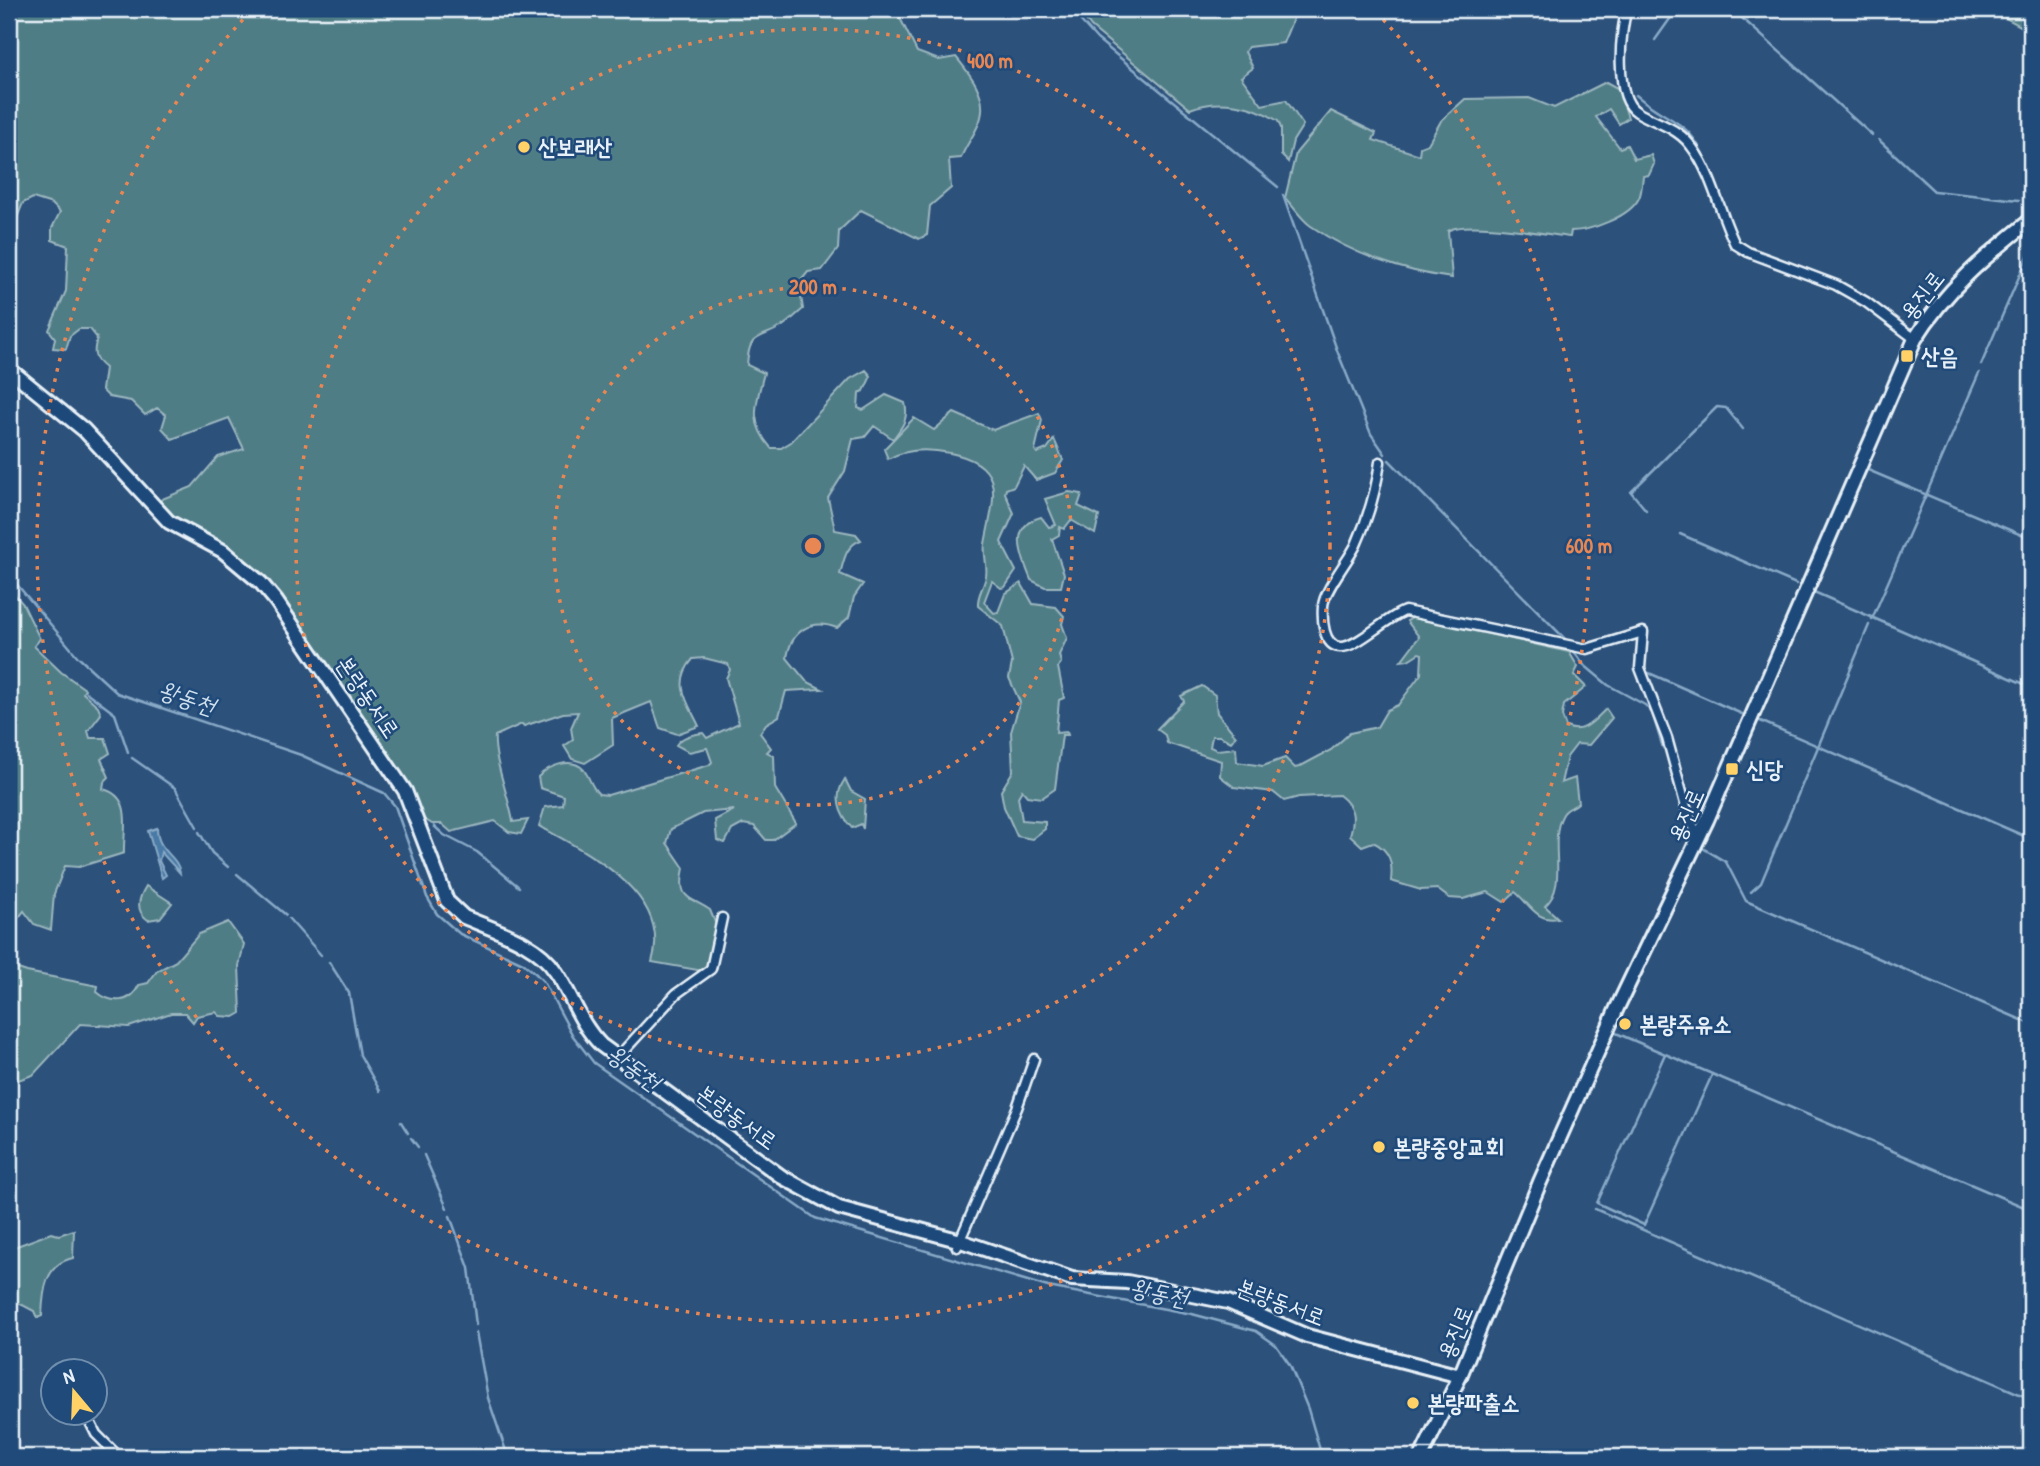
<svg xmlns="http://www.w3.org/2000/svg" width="2040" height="1466" font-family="'Patrick Hand','Poor Story',sans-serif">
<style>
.green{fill:#4f7d86;stroke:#9cb7bf;stroke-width:2}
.water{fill:#497aa6;stroke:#89aac7;stroke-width:2}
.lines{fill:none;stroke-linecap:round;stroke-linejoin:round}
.stream{stroke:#89aac7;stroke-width:2.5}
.street-casing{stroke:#e8f1f8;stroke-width:13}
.secondary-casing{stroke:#e8f1f8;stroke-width:18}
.street{stroke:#1f4a7a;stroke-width:8}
.secondary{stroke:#1f4a7a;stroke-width:12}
.ring{fill:none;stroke:#e88753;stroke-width:3.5;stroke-dasharray:3.5 7}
.poi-dot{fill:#ffd166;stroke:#1f4a7a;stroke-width:2.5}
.labels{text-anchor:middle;stroke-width:5;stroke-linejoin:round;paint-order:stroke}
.poi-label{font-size:23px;font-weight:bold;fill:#e8f1f8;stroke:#1f4a7a;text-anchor:start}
.street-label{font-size:23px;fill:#e8f1f8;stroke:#1f4a7a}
.water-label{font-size:24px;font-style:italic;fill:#d0dfec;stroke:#1f4a7a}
.centre{fill:#e88753;stroke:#1f4a7a;stroke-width:3.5}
.ring-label{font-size:21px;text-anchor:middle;font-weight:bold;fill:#e88753;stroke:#1f4a7a;stroke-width:5;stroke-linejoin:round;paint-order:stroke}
</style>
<rect width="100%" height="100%" fill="#2c517b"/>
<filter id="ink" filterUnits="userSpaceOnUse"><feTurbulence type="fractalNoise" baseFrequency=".0143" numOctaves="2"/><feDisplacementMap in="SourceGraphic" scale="14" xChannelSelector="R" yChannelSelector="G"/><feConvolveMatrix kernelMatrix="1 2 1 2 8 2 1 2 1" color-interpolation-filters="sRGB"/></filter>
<g filter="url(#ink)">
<g class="green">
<path d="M9,9H890L899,16L917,52L939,60L956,57C969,73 987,94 981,117C978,131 966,144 961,158L949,159L951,188L930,206L927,235L919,239L861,210L839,231L838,249L822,270L808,272L799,283L803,309C796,315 789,322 781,327C758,340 749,333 747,365L764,373C756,404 748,421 771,448H781L791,442L850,379L866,370L871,376L864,391L859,393L858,408L863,410L886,395L905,403C909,419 902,427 893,439L874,426L865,437L853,439L845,471L828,498L835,530L856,534L861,540C846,545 844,560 840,574L863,584L854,597L849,617L837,628C811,618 791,631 787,658L806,681L822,689L786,691L779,716L766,724L760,733L771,748L767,752L774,756L775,788L796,823L773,840H766L754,826L743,824L732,830L725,843L717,840L715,820L734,810L703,813L671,829L667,843L684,868C677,900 689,896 710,910L717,927L708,969L703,971L652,962C673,894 588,853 539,826L545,807L563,805L564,796L540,788L538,777C548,766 572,756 584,770C590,778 591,787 599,794L608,795L709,765L712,762L707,748L689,752L676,745C681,737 694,734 703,733L707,738L739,723L726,678L730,670L728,664L704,658L693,659C672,683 687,701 699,726L677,734L660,728L651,702L612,718L613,745L585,763L572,759L564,746L573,740L571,728L578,712L563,713L524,726L522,724L495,736C493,758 509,797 513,822L528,820L521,834L509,832L495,821L451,832L442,824H432L424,819L378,740L353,710L322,655L281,598L213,537L175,519L156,505L162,499L192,487L218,457L244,449L229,418L172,439L162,428L166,415L157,408L145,415L131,401L109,397L102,390L105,368C93,359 93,352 97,338L90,329H79L70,336L66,349L53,348L55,338L49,330L66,291L68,246L52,240V228L60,212L52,204L33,198L23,203L9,238Z"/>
<path d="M1078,9H1297L1283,43L1248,47L1245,52L1253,68L1241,77L1262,105L1286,100L1303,125L1293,141L1288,162L1281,155V128L1278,121C1253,104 1217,98 1190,109L1091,27Z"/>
<polygon points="1989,9 2023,9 2031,19 2031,28 2026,29"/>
<path d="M1606,82L1619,89L1628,118L1619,124L1609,109L1596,117L1620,148L1627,145L1634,159L1651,155L1654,164L1649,175L1643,176C1642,183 1642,192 1639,198C1630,217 1590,231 1571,231L1570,237C1545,234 1463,219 1448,231L1452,278C1404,272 1351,254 1311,226C1301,219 1294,207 1285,198L1296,153L1331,111L1376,133L1373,140L1419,155L1420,147L1428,144L1441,121L1465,99L1529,98L1554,108Z"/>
<path d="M954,413L993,430L1039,413L1042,420L1035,450L1037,453L1047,449L1054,439L1063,460L1055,473L1036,480L1024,466L1014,486L1006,489L1005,493L1014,513L1001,542L1016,571L1005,587L1001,588L992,581L984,602L994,613L998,612L1005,594L1021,583L1033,604L1056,607L1064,616L1062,624L1067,638L1059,655L1061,663L1058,667L1064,698L1059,700L1056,733L1067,732L1068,735H1062L1055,789L1042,798L1027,796L1022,790L1018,797L1022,820L1045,822V829L1032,839L1017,836L1004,807L1001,791L1013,771L1011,732L1020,702L1009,678L1012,663L1003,626L978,606C977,594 984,588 986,576C988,565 983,555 985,544C993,499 1009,465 950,453C929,449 907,448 888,459L884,449L914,418L934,430Z"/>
<path d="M1069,492L1082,494L1078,506L1099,516L1095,534L1071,520L1064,529L1060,527L1059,535L1052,539L1064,574L1061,587H1045L1031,580C1022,557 1007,526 1041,517L1049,527L1056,525L1045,499Z"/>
<path d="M9,588L23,604L40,639L34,646L61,672L85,689L83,693L98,706L101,714L88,731L90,738H105L110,753L101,759L109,777L104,782L103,789C134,797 123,829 124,853L79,867L65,866L54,894L51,930L34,924L24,911L9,930Z"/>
<path d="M1414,617L1569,652L1578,667L1574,675L1586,687L1564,705L1562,716L1566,727C1584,735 1594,720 1606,709L1612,718L1589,745L1577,744L1567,757L1561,783L1575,778L1578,803C1572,809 1566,807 1562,816C1548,842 1569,885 1545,906L1558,918C1537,923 1529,903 1515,892L1504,902L1488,892L1463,899L1449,898L1437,889L1421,890L1391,881C1393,863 1390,850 1373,842L1362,846L1350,835C1355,818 1355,807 1339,795L1299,797L1284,801L1273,792L1234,787L1220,776L1221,761L1167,743L1165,735L1157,729L1184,701L1181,696L1202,686L1215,695L1217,713L1236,736L1231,742L1220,736H1212L1210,747L1217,750L1236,748L1237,762L1263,766L1285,758L1295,768L1299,767L1331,750L1350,733L1377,727L1387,710L1398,705L1421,674L1422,654L1419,653L1408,660L1401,661L1419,637L1407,621Z"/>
<path d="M845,779L851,791L865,799L863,829L861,824L852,828C839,814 833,796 845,779Z"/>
<path d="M146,886L172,903L160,918L148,920C135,911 138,899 146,886Z"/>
<path d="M228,922L244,944L239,966L241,1013L234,1017L220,1016L216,1012L197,1016L193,1022L185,1013H171L129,1027L80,1024L33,1075L9,1083V966L27,972L98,986L97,992C111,1004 131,1004 139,985L148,983L157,971L176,961L199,934Z"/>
<path d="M74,1230L73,1258C45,1264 43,1291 42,1316L37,1318L34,1311L9,1298V1249L51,1233L59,1235Z"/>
</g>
<path class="water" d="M157,828C157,852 178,855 180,873L161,852L159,861L166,875L162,878L148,831Z"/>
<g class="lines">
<g class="stream">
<polyline points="1070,9 1097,39 1278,187"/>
<polyline points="1732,9 1872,135"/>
<polyline points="1655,40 1677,9"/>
<path d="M1636,95C1671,125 1689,117 1708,166"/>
<polyline points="1879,140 1934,191 2019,200"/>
<polyline points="1283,195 1338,353 1371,434 1385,454"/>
<polyline points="1735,234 1740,242 1760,253"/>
<polyline points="1775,258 1814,273"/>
<polyline points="1981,365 2031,249"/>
<polyline points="1389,460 1569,643"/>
<polyline points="1868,470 2031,539"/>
<polyline points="1646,510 1631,492 1717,407 1726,408 1743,429"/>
<polyline points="1680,534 1796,584"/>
<polyline points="9,575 78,657 117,693 301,755 384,793 395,806 427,897 437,914 460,934 523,963 535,973 544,982 573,1036 594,1063 815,1218 1048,1287 1192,1314 1256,1331 1276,1345 1290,1365 1308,1409 1322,1457"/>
<polyline points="1814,592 2031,687"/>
<polyline points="1872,619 1979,373"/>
<polyline points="1574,652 1583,664 1608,685 1645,705 1652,713 1663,748"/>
<polyline points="1649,673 1742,714"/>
<polyline points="86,692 115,714 128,752"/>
<polyline points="1758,720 2031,839"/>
<polyline points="132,758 175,788 197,827"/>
<polyline points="434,826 444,835 477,852 519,887"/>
<polyline points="199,832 212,853 228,867"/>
<polyline points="1701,847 1726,862 1746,901 2031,1024"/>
<polyline points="237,874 286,915"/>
<polyline points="1751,892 1761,883 1869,625"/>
<polyline points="289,919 321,955"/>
<polyline points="329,962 349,993 360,1055 380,1091"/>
<polyline points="1616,1033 2031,1210"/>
<polyline points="1665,1054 1597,1203 1644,1225 1712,1075"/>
<polyline points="401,1122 408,1133"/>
<polyline points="411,1138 418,1147"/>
<polyline points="424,1155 447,1208"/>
<polyline points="1595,1209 2031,1399"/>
<polyline points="450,1216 469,1268 476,1325"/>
<polyline points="476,1332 488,1398 508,1457"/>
</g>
<g class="street-casing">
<g id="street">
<path d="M1627,9C1620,31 1614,98 1637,112C1659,125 1679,127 1694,150C1712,175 1721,216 1735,244L1748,252L1836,285L1866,302L1915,339"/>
<path d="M1380,462C1376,492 1368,518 1356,545C1348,561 1324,590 1323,606C1322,619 1323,646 1340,647C1355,649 1387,617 1405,611L1587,649L1643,632L1640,668L1667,738L1689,818L1699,837"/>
<polyline points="618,1057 676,994 711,969 722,918"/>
<polyline points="957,1247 1017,1108 1034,1059"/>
<polyline points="86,1414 96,1434 119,1457"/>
</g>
</g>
<g class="secondary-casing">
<g id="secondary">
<path d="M9,369L84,430L169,522L223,551L261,583L276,601L405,791L447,901L464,917C496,931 537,942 556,972C573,997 579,1023 601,1045L782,1177L839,1208L961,1241L1072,1279L1127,1282L1228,1302L1307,1336L1460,1376"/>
<path d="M1421,1457L1460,1376L1540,1182L1617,1008L1707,820L1915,339C1946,289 1986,256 2031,220"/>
</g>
</g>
<use href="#street" class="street"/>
<use href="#secondary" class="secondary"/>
</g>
</g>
<g class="ring">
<circle cx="813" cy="546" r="259"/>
<circle cx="813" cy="546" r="517"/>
<path d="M1376 12A776 776 0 1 1 250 12"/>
</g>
<g class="poi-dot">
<circle cx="524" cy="147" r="7"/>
<rect x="1900" y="349" width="14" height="14" rx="3.5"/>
<rect x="1725" y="762" width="14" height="14" rx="3.5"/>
<circle cx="1625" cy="1024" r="7"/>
<circle cx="1379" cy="1147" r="7"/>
<circle cx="1413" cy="1403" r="7"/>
</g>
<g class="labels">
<g class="poi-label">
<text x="538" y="155">산보래산</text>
<text x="1921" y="364">산음</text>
<text x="1746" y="777">신당</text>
<text x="1639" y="1032">본량주유소</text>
<text x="1393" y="1155">본량중앙교회</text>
<text x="1427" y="1411">본량파출소</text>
</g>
<g class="street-label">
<text transform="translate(1922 295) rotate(-52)" y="8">용진로</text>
<text transform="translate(368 697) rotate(56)" y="8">본량동서로</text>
<text transform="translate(1686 815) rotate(-66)" y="8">용진로</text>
<text transform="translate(737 1117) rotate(36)" y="8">본량동서로</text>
<text transform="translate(1281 1302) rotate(21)" y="8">본량동서로</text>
<text transform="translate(1455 1332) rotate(-67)" y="8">용진로</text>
</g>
<g class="water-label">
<text transform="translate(187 698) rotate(19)" y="8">왕동천</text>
<text transform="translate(634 1068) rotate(36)" y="8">왕동천</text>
<text transform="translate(1159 1293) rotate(12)" y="8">왕동천</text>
</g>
</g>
<circle cx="813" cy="546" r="10" class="centre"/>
<g class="ring-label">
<text x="990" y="68">400 m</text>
<text x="813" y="294">200 m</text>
<text x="1589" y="553">600 m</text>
</g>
<rect width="2040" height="1466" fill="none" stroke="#1f4a7a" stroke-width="35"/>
<rect x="18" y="18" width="2005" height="1431" fill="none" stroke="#e8f1f8" stroke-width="2.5" filter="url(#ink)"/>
<g transform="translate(74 1392) rotate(341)"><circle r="33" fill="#1f4a7a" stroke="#6f8dac" stroke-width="2"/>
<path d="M0-5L12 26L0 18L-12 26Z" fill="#ffd166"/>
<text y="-10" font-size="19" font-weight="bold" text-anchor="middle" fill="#e8f1f8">N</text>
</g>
</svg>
